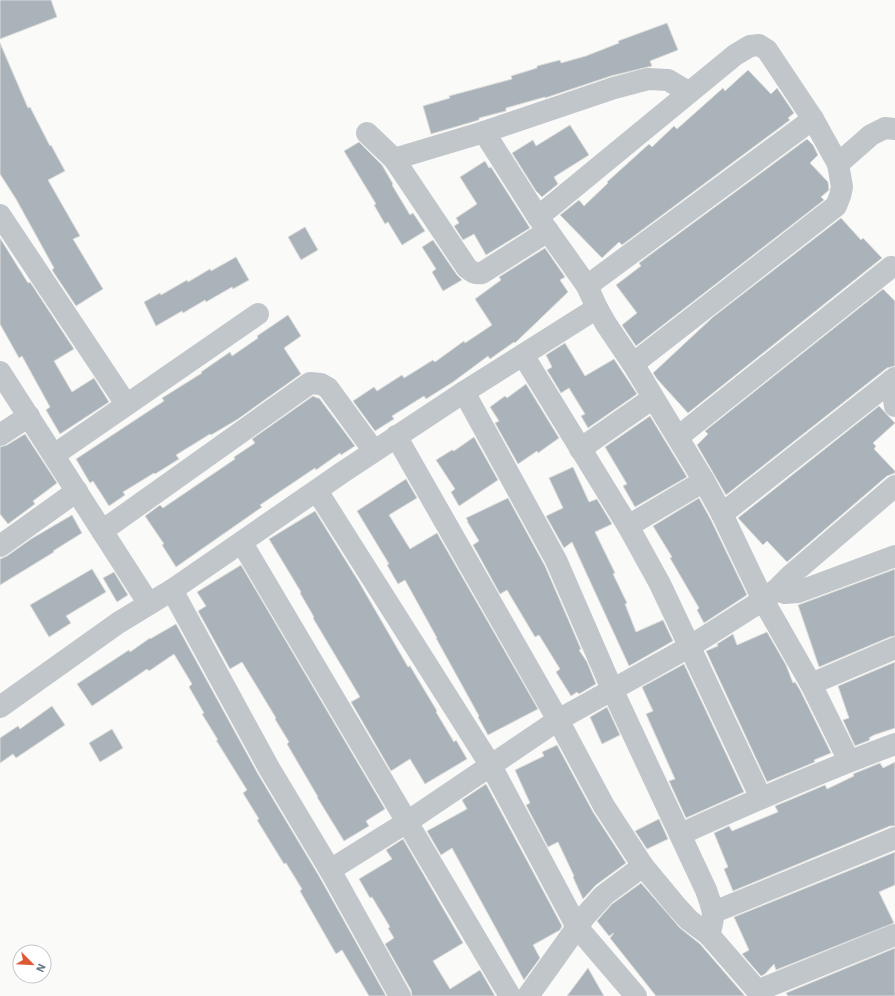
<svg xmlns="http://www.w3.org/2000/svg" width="895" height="996" font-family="'IBM Plex Sans',sans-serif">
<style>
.building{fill:#aab3b9;stroke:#dcdcda}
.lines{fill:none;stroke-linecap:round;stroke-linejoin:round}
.minor{stroke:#c1c6ca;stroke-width:22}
</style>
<rect width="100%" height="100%" fill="#fafaf8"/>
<g class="building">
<polygon points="0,0 51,0 57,17 0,39"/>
<polygon points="667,23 678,50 650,61 652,66 611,76 545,98 545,97 506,108 506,111 479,118 479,120 431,134 423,106 450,98 449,96 512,79 511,76 537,68 537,66 560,60 561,63 586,56 619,43 618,41"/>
<polygon points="0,43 28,108 30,107 50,146 51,145 65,171 48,180 80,236 73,239 103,289 76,306 52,270 54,268 16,199 0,174"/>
<polygon points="748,70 771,94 777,88 794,113 788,118 790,120 622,245 619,242 602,258 560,215 579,200 584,206 608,183 607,182 649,144 652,147 674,126 677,129 723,88 725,91"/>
<polygon points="570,125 589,155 554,177 558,184 542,197 536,191 512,153 533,140 536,146"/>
<polygon points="807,139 813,145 818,155 810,163 828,182 829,190 821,197 824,200 636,346 622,325 637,313 616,285 641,266 639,263"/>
<polygon points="359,142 382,165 393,184 392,185 410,215 413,213 425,231 402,245 388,222 385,224 374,205 376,204 344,151"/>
<polygon points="485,161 489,168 491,167 530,228 486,255 474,234 463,240 454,226 459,223 456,218 477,204 460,177"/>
<polygon points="841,218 861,240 863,238 882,258 688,413 657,379 653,373 713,317"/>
<polygon points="305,227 318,250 301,260 288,237"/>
<polygon points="0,238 28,283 30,282 74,349 54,361 72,392 94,378 109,402 60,434 46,410 50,407 22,356 19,358 0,324"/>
<polygon points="433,240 457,275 462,280 443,291 432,272 436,269 422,247"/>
<polygon points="545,248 565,277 560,280 568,292 515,343 514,342 490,359 488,356 453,382 426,399 424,396 392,416 394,419 375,431 353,401 374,387 377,391 402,375 404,378 433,360 435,362 464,341 465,343 492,325 475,299 501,280 499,277"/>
<polygon points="236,257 249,280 233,289 232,287 206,302 205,300 183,313 182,311 156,326 144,302 160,293 161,295 187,280 188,282 210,269 211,271"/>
<polygon points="883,289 895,301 895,366 887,368 726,495 697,445 708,434 705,431"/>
<polygon points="288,315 301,336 284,348 301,374 238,419 211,435 210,434 176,455 179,459 155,474 154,473 123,492 125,495 109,506 93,481 90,483 76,459 164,401 162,398 202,373 201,372 230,352 232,356 258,338 257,336"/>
<polygon points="565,343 585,376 614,359 637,394 588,428 581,416 585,414 569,388 561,393 547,370 552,367 546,355"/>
<polygon points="526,384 559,438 538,453 537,451 518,464 495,423 499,421 490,407 505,396 507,398"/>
<polygon points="313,396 317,398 319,398 355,446 341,455 340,453 316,470 315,468 260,505 262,507 176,567 162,545 164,544 145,516 160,505 163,508 235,459 234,457 255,443 252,439"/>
<polygon points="879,406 895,423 873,443 876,446 874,449 895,471 895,473 887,476 787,562 767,541 763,545 738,518"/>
<polygon points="650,416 687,477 635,507 623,486 627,484 605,447"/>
<polygon points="25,434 57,483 33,501 35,504 8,524 0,514 0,447 7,445"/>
<polygon points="474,437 498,480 459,506 451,492 455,489 436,460 452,450 454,451"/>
<polygon points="573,467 589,502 597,499 612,524 595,532 615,573 613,574 627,603 625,604 636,632 663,620 673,641 629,666 572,542 564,548 546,516 563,508 549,478"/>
<polygon points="406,479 417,498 389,515 410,549 437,533 538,709 488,735 478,717 479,716 436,638 437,638 405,580 398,584 387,565 389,564 357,511"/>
<polygon points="508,498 545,566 581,649 579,650 587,662 596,684 579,694 577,692 571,696 556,672 560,669 539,635 535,637 507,590 500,594 473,545 479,541 467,521 468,521 466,518"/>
<polygon points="699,498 711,520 747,595 704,623 697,610 699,608 670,558 672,557 653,526"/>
<polygon points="315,511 359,582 408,667 410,666 437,711 436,712 454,742 456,740 467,759 425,784 410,759 391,771 351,702 360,697 313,618 314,617 300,593 301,592 269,539"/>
<polygon points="72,515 82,533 53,551 54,552 0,585 0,559 7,556 31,539"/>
<polygon points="241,565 385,809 366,821 369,826 344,841 317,797 318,797 287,744 289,742 275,719 276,718 242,662 230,669 198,611 206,606 197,592"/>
<polygon points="92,569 106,592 66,616 71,623 49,637 30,605"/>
<polygon points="895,569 895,636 890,637 819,667 798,605"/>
<polygon points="114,572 128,595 117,602 103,578"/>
<polygon points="176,624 258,774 319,876 386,996 369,996 342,950 336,954 300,891 302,889 286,863 284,864 257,820 259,819 243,793 247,790 216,740 218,740 202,714 204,713 189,687 192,684 174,654 149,671 147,669 92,706 77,684 129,650 130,652 150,638 150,639"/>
<polygon points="767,632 786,665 793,683 795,682 800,690 831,753 814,760 815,762 767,782 706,651 718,646 717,644 733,634 737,645"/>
<polygon points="895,662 895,728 874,735 869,738 870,740 855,746 843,720 849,718 838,686"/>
<polygon points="684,664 744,792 686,818 669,781 675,779 646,714 653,711 642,687"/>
<polygon points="52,706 65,725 16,758 13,754 0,763 0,738 18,726 20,729"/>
<polygon points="607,707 620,735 602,744 590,717"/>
<polygon points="112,729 123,748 100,762 89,743"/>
<polygon points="557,745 593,812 626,863 596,885 583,899 573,877 574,876 558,842 548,847 526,805 530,803 515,770 544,756 542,752"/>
<polygon points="895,762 895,826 890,826 733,891 724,869 728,867 714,833 729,826 732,831 778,812 775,806 792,799 825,785 827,789 854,776 853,774 880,763 883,768"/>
<polygon points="486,784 562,926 560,930 533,945 540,958 524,980 452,848 441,855 427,831 467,809 462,800"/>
<polygon points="659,819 668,839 647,849 635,831"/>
<polygon points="403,839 463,943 433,961 450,989 480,970 495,996 412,996 411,990 385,944 394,938 388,928 390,927 372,897 370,898 359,879 392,859 386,850"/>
<polygon points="895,852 895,885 879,892 894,923 776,970 774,964 765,974 761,976 742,954 749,950 734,917"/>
<polygon points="641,883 680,928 700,944 745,996 656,996 610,938 614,933 609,936 597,921 612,904"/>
<polygon points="895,948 895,996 788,996 786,993"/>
<polygon points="588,968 604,996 567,996"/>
</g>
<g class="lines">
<g class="minor">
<polyline points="484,132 614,88 648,79 668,80 688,92"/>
<path d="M367,133L394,159L467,268C472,272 475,274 482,273L548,231"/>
<polyline points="394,159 484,132 538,217 587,286 597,308"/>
<polyline points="838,164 871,135 885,128 895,129"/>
<polyline points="0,215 126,404"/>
<polyline points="538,217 735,55 750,46 759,45 767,50 813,119 838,164 842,187 840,196 836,206 633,364"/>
<polyline points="587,286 813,119"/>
<polyline points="523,355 628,526 660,584 761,798"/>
<polyline points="0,372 149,604"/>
<polyline points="891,381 895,406"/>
<path d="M464,392L556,560L612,689L706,890C713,911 716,914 709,935"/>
<polyline points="0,435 29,416"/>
<polyline points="396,436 558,720 604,806 643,866 677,907 689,920 709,935 762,996"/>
<polyline points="678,437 891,267"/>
<polyline points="580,449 653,398"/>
<polyline points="54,455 258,314"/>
<polyline points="317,491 491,766 577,927 636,996"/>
<polyline points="722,514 895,378"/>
<polyline points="628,526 704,481"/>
<polyline points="102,531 310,383 321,384 328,388 374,451"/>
<polyline points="242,543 510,996"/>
<polyline points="0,546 77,491"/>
<polyline points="172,590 269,768 330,870 400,996"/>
<polyline points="776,590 785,593 798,592 895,556"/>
<polyline points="811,684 895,648"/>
<polyline points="0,707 118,623 172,590 343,472 464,392 597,308 606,324 633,364 704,481 722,514 763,600 811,684 849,761"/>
<path d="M681,834C751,802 822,771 895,744"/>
<polyline points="330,870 407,822 558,720 689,647 763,600 776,590 791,575 895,486"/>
<polyline points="714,912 895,838"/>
<polyline points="757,991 895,935"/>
<polyline points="528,996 585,916 604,895 643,866"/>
</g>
</g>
<g transform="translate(32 964) rotate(114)"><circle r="19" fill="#ffffff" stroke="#c2c8cd"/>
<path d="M0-3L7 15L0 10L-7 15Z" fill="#dd5a35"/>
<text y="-6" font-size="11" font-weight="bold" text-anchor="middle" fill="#667682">N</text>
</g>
</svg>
